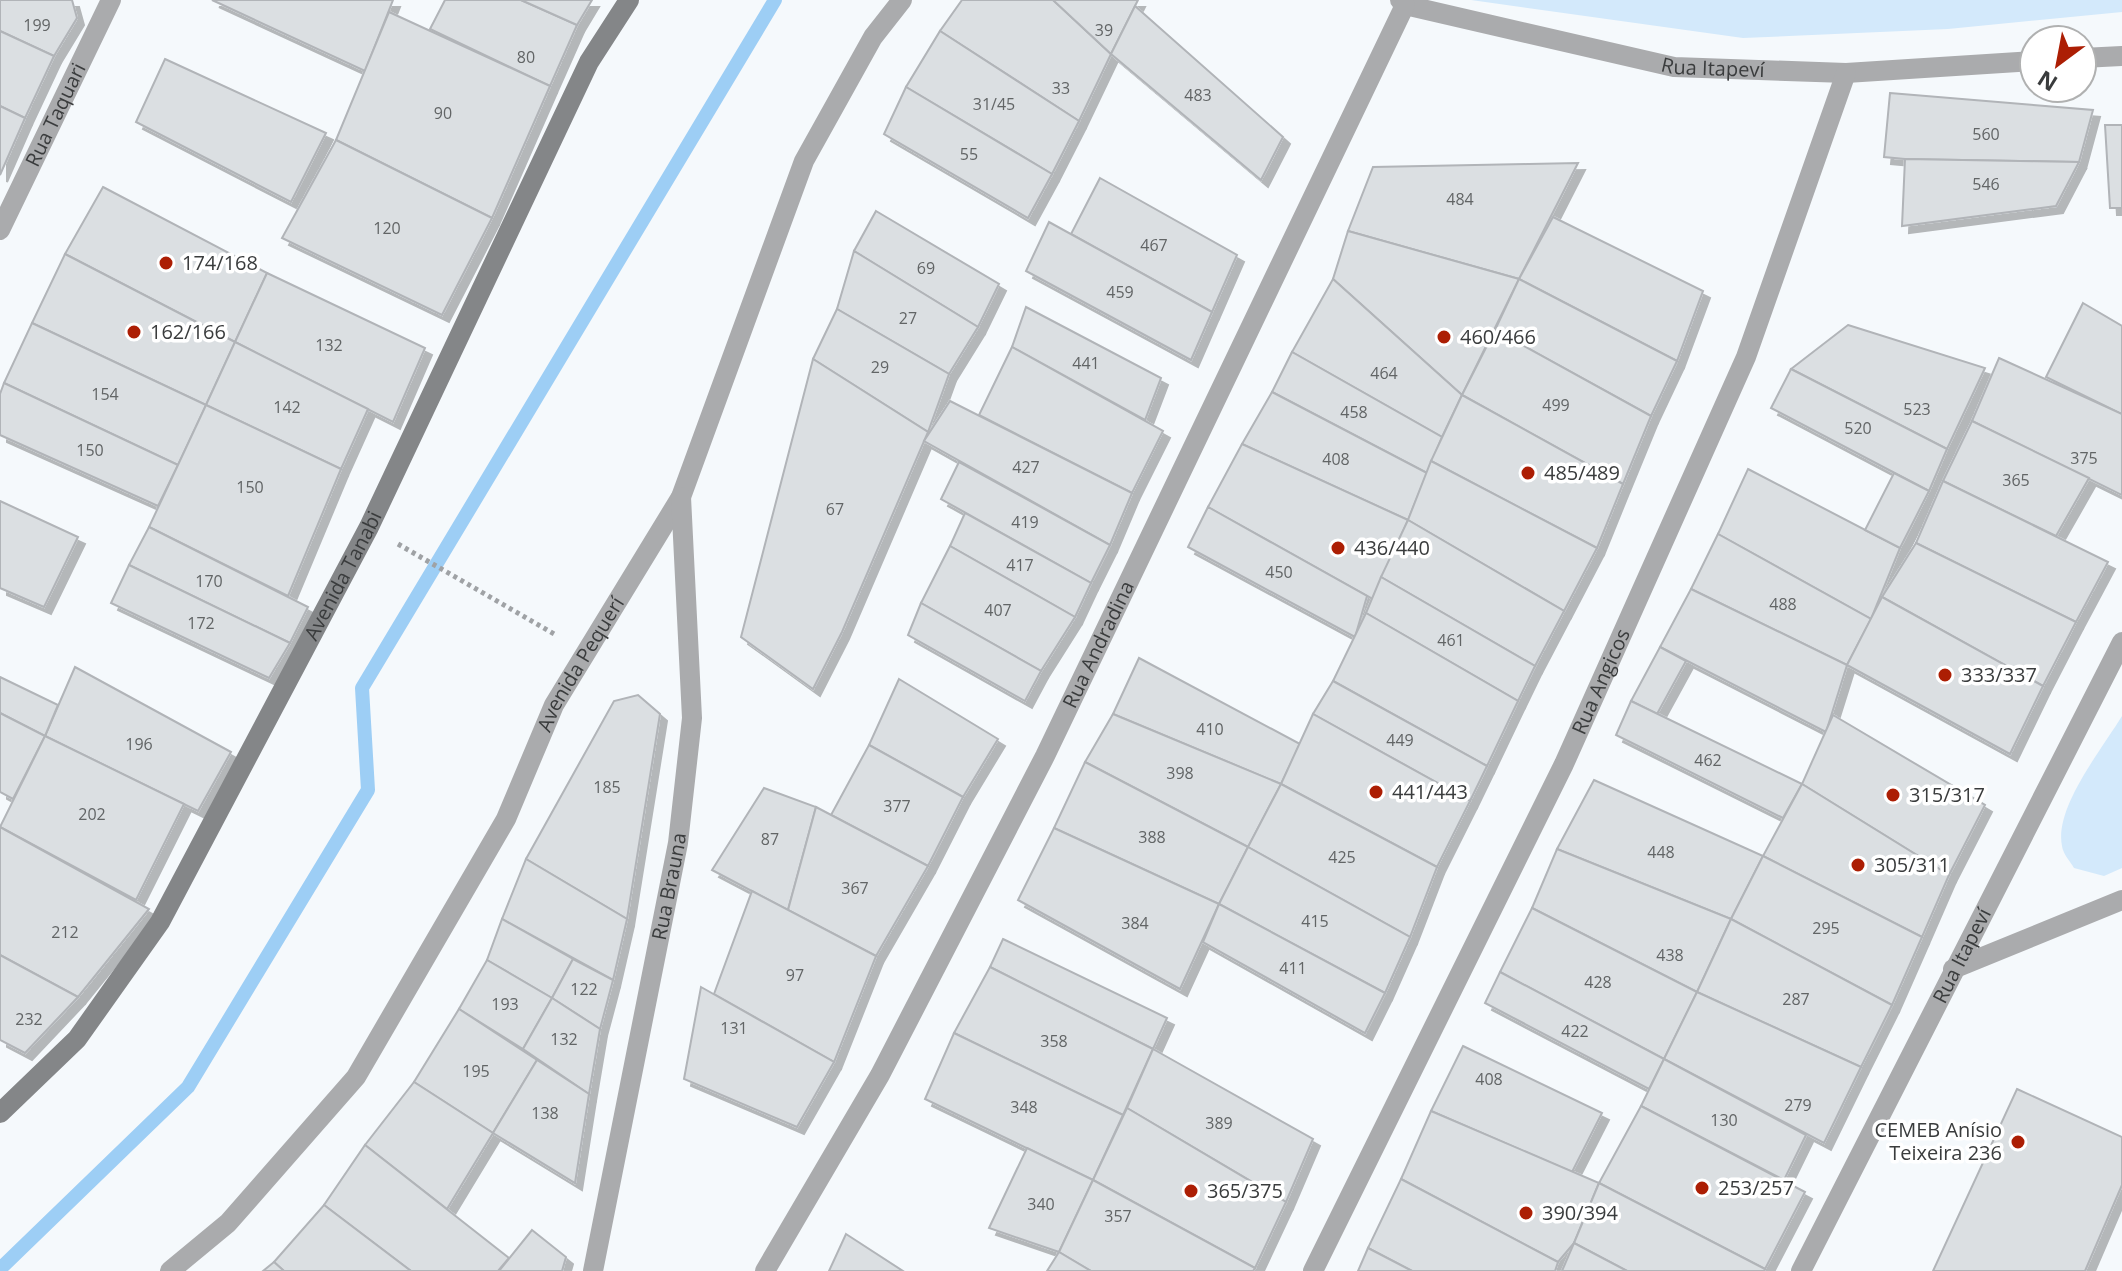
<svg xmlns="http://www.w3.org/2000/svg" width="2122" height="1271" font-family="'Open Sans',sans-serif">
<style>
.green{fill:#d3e9fb}
.lines{fill:none;stroke-linecap:round;stroke-linejoin:round}
.stream{stroke:#9dcef5;stroke-width:14}
.building{fill:#dbdfe2;stroke:#b1b4b8;stroke-width:2;filter:url(#shadow)}
.path{stroke:#9fa2a5;stroke-width:5;stroke-dasharray:4 4;stroke-linecap:butt}
.street{stroke:#aaabad;stroke-width:20}
.secondary{stroke:#848688;stroke-width:20}
.poi-dot{fill:#ac1e04;stroke:#fff;stroke-width:3}
.labels{text-anchor:middle;stroke-width:7;stroke-linejoin:round;paint-order:stroke}
.number-label{font-size:16px;fill:#626566}
.street-label{font-size:20px;fill:#3a3c3d;stroke:#fff}
.poi-label{font-size:20px;fill:#3a3c3d;stroke:#fff;text-anchor:start}
</style>
<defs>
<filter id="shadow"><feDropShadow dx="7" dy="7" stdDeviation="0" flood-color="#0004"/></filter>
</defs>
<rect width="100%" height="100%" fill="#f5f9fc"/>
<g class="green">
<polygon points="1471,0 2122,0 2122,12 1948,29 1743,38"/>
<path d="M2122,716V868L2104,876L2074,868C2070,861 2063,854 2062,846C2054,808 2102,749 2122,716Z"/>
</g>
<g class="lines">
<polyline class="stream" points="0,1269 188,1087 368,790 362,688 775,0"/>
</g>
<g class="building">
<polygon points="0,0 72,0 77,18 54,56 0,31"/>
<polygon points="212,0 393,0 365,71"/>
<polygon points="445,0 521,0 577,25 550,86 430,29"/>
<polygon points="521,0 592,0 577,25"/>
<polygon points="962,0 1053,0 1111,54 1079,121 940,31"/>
<polygon points="1053,0 1138,0 1111,54"/>
<polygon points="1135,6 1283,137 1261,180 1111,54"/>
<polygon points="389,12 550,86 492,218 336,140"/>
<polygon points="0,31 54,56 25,118 0,106"/>
<polygon points="940,31 1079,121 1052,174 906,87"/>
<polygon points="165,59 326,133 291,202 136,122"/>
<polygon points="906,87 1052,174 1028,218 884,134"/>
<polygon points="1890,93 2093,110 2079,162 1905,159 1884,157"/>
<polygon points="0,106 25,118 0,175"/>
<polygon points="2105,125 2122,125 2122,208 2110,208"/>
<polygon points="336,140 492,218 442,315 282,238"/>
<polygon points="1905,159 2079,162 2056,206 1902,226"/>
<polygon points="1578,163 1519,279 1348,231 1373,167"/>
<polygon points="1100,178 1237,255 1212,312 1071,234"/>
<polygon points="103,187 267,273 235,342 65,254"/>
<polygon points="876,211 999,284 978,327 854,251"/>
<polygon points="1553,217 1703,291 1677,361 1519,279"/>
<polygon points="1049,222 1212,312 1191,360 1026,271"/>
<polygon points="1348,231 1519,279 1462,395 1333,279"/>
<polygon points="854,251 978,327 949,374 837,309"/>
<polygon points="65,254 235,342 206,405 32,323"/>
<polygon points="267,273 425,348 393,422 235,342"/>
<polygon points="1333,279 1462,395 1442,437 1292,352"/>
<polygon points="1519,279 1677,361 1651,416 1495,330"/>
<polygon points="2083,303 2122,326 2122,414 2046,377"/>
<polygon points="1026,307 1161,378 1145,420 1012,347"/>
<polygon points="837,309 949,374 928,432 813,359"/>
<polygon points="32,323 206,405 178,465 4,383"/>
<polygon points="1848,325 1985,368 1947,449 1791,369"/>
<polygon points="1495,330 1651,416 1623,484 1462,395"/>
<polygon points="235,342 368,409 341,469 206,405"/>
<polygon points="1012,347 1163,431 1132,493 979,415"/>
<polygon points="1292,352 1442,437 1427,473 1272,392"/>
<polygon points="1999,358 2122,414 2122,495 1972,421"/>
<polygon points="813,359 928,432 842,632 813,689 741,637"/>
<polygon points="1791,369 1947,449 1929,491 1771,408"/>
<polygon points="4,383 178,465 158,506 0,435 0,394"/>
<polygon points="1272,392 1427,473 1408,520 1242,444"/>
<polygon points="1462,395 1623,484 1597,548 1431,461"/>
<polygon points="950,401 1132,493 1110,545 924,441"/>
<polygon points="206,405 341,469 288,596 149,527"/>
<polygon points="1972,421 2089,478 2056,536 1943,481"/>
<polygon points="1242,444 1408,520 1373,599 1208,507"/>
<polygon points="1431,461 1597,548 1564,611 1408,520"/>
<polygon points="959,462 1110,545 1091,583 941,499"/>
<polygon points="1748,469 1900,548 1871,619 1718,534"/>
<polygon points="1894,473 1929,491 1900,548 1865,530"/>
<polygon points="1943,481 2108,562 2076,622 1916,543"/>
<polygon points="0,501 78,537 44,607 0,588"/>
<polygon points="1208,507 1367,596 1355,637 1188,547"/>
<polygon points="965,513 1091,583 1075,617 950,546"/>
<polygon points="1408,520 1564,611 1535,666 1381,577"/>
<polygon points="149,527 308,607 290,643 129,565"/>
<polygon points="1718,534 1871,619 1847,665 1691,589"/>
<polygon points="1916,543 2076,622 2043,686 1882,597"/>
<polygon points="950,546 1075,617 1041,671 921,603"/>
<polygon points="129,565 290,643 269,678 111,603"/>
<polygon points="1381,577 1535,666 1518,701 1366,613"/>
<polygon points="1691,589 1847,665 1826,732 1660,647"/>
<polygon points="1882,597 2043,686 2010,754 1847,665"/>
<polygon points="921,603 1041,671 1025,701 908,635"/>
<polygon points="1366,613 1518,701 1487,766 1333,681"/>
<polygon points="1660,647 1686,661 1657,714 1631,701"/>
<polygon points="1139,658 1300,744 1281,784 1113,714"/>
<polygon points="75,667 231,752 198,811 45,736"/>
<polygon points="0,677 58,705 45,736 0,713"/>
<polygon points="899,679 998,739 963,797 869,745"/>
<polygon points="1333,681 1487,766 1470,801 1313,714"/>
<polygon points="638,695 660,714 627,919 526,859 614,701"/>
<polygon points="1631,701 1802,784 1783,818 1616,735"/>
<polygon points="0,713 45,736 13,799 0,792"/>
<polygon points="1113,714 1281,784 1248,847 1085,762"/>
<polygon points="1313,714 1470,801 1437,867 1281,784"/>
<polygon points="1833,715 1985,805 1949,875 1802,784"/>
<polygon points="45,736 184,804 136,900 0,827"/>
<polygon points="869,745 963,797 928,866 831,815"/>
<polygon points="1085,762 1248,847 1219,904 1054,828"/>
<polygon points="1594,780 1763,856 1731,919 1557,849"/>
<polygon points="1281,784 1437,867 1410,937 1248,847"/>
<polygon points="1802,784 1949,875 1922,937 1763,856"/>
<polygon points="764,788 816,807 788,910 712,870"/>
<polygon points="816,807 928,866 876,956 788,910"/>
<polygon points="0,827 149,909 78,997 0,955"/>
<polygon points="1054,828 1219,904 1180,989 1018,900"/>
<polygon points="1248,847 1410,937 1385,993 1219,904"/>
<polygon points="1557,849 1731,919 1697,992 1532,908"/>
<polygon points="1763,856 1922,937 1892,1005 1731,919"/>
<polygon points="526,859 627,919 613,980 502,919"/>
<polygon points="752,891 876,956 834,1062 714,994"/>
<polygon points="1219,904 1385,993 1365,1033 1203,942"/>
<polygon points="1532,908 1697,992 1664,1059 1500,972"/>
<polygon points="502,919 573,959 552,998 487,960"/>
<polygon points="1731,919 1892,1005 1861,1067 1697,992"/>
<polygon points="1003,939 1167,1018 1153,1049 990,967"/>
<polygon points="0,955 78,997 25,1053 0,1040"/>
<polygon points="573,959 613,980 600,1029 552,998"/>
<polygon points="487,960 552,998 523,1049 459,1009"/>
<polygon points="990,967 1153,1049 1123,1115 954,1033"/>
<polygon points="1500,972 1664,1059 1649,1089 1485,1003"/>
<polygon points="701,987 834,1062 797,1127 684,1079"/>
<polygon points="1697,992 1861,1067 1824,1143 1664,1059"/>
<polygon points="552,998 600,1029 589,1094 523,1049"/>
<polygon points="459,1009 537,1060 493,1133 414,1082"/>
<polygon points="954,1033 1123,1115 1093,1180 925,1099"/>
<polygon points="1463,1046 1602,1113 1572,1172 1431,1111"/>
<polygon points="1153,1049 1313,1139 1286,1202 1127,1108"/>
<polygon points="1664,1059 1806,1135 1784,1180 1641,1106"/>
<polygon points="537,1060 589,1094 575,1183 493,1133"/>
<polygon points="414,1082 493,1133 447,1209 365,1145"/>
<polygon points="2017,1089 2122,1137 2122,1185 2085,1271 1933,1271"/>
<polygon points="1641,1106 1805,1192 1765,1269 1599,1183"/>
<polygon points="1127,1108 1286,1202 1255,1268 1093,1180"/>
<polygon points="1431,1111 1599,1183 1574,1243 1558,1262 1401,1179"/>
<polygon points="365,1145 509,1258 498,1271 411,1271 324,1205"/>
<polygon points="1027,1148 1093,1180 1059,1252 989,1228"/>
<polygon points="1401,1179 1558,1262 1555,1271 1412,1271 1368,1248"/>
<polygon points="1093,1180 1255,1268 1253,1271 1091,1271 1059,1252"/>
<polygon points="1599,1183 1765,1269 1764,1271 1627,1271 1574,1243"/>
<polygon points="324,1205 411,1271 284,1271 274,1262"/>
<polygon points="532,1230 566,1257 562,1271 499,1271"/>
<polygon points="846,1234 903,1271 829,1271"/>
<polygon points="1574,1243 1627,1271 1562,1271"/>
<polygon points="1368,1248 1412,1271 1358,1271"/>
<polygon points="1059,1252 1091,1271 1047,1271"/>
<polygon points="274,1262 284,1271 263,1271"/>
</g>
<g class="lines">
<polyline class="path" points="398,544 556,635"/>
<g class="street">
<path id="s1" d="M1400,0L1405,5L1674,67L1846,73L2034,61"/>
<polyline points="2082,58 2122,56"/>
<path id="s2" d="M0,230L111,0"/>
<polyline points="1953,969 2122,900"/>
<path id="s3" d="M170,1271L228,1223L356,1077L506,819L554,705L681,497L804,161L873,37L902,0"/>
<path id="s4" d="M593,1271L678,843L692,718L681,497"/>
<path id="s5" d="M765,1271L880,1075L1045,756L1405,5"/>
<path id="s6" d="M1313,1271L1564,764L1746,357L1846,73"/>
<path id="s7" d="M1801,1271L2122,642"/>
</g>
<path class="secondary" id="s8" d="M0,1113L77,1039L160,922L369,527L589,62L629,0"/>
</g>
<g class="poi-dot">
<circle cx="166" cy="263" r="8"/>
<circle cx="134" cy="332" r="8"/>
<circle cx="1444" cy="337" r="8"/>
<circle cx="1528" cy="473" r="8"/>
<circle cx="1338" cy="548" r="8"/>
<circle cx="1945" cy="675" r="8"/>
<circle cx="1376" cy="792" r="8"/>
<circle cx="1893" cy="795" r="8"/>
<circle cx="1858" cy="865" r="8"/>
<circle cx="2018" cy="1142" r="8"/>
<circle cx="1702" cy="1188" r="8"/>
<circle cx="1191" cy="1191" r="8"/>
<circle cx="1526" cy="1213" r="8"/>
</g>
<g class="labels">
<g class="number-label">
<text x="37" y="31">199</text>
<text x="1104" y="36">39</text>
<text x="526" y="63">80</text>
<text x="1061" y="94">33</text>
<text x="1198" y="101">483</text>
<text x="994" y="110">31/45</text>
<text x="443" y="119">90</text>
<text x="1986" y="140">560</text>
<text x="969" y="160">55</text>
<text x="1986" y="190">546</text>
<text x="1460" y="205">484</text>
<text x="387" y="234">120</text>
<text x="1154" y="251">467</text>
<text x="926" y="274">69</text>
<text x="1120" y="298">459</text>
<text x="908" y="324">27</text>
<text x="329" y="351">132</text>
<text x="1086" y="369">441</text>
<text x="880" y="373">29</text>
<text x="1384" y="379">464</text>
<text x="105" y="400">154</text>
<text x="1556" y="411">499</text>
<text x="287" y="413">142</text>
<text x="1917" y="415">523</text>
<text x="1354" y="418">458</text>
<text x="1858" y="434">520</text>
<text x="90" y="456">150</text>
<text x="2084" y="464">375</text>
<text x="1336" y="465">408</text>
<text x="1026" y="473">427</text>
<text x="2016" y="486">365</text>
<text x="250" y="493">150</text>
<text x="835" y="515">67</text>
<text x="1025" y="528">419</text>
<text x="1020" y="571">417</text>
<text x="1279" y="578">450</text>
<text x="209" y="587">170</text>
<text x="1783" y="610">488</text>
<text x="998" y="616">407</text>
<text x="201" y="629">172</text>
<text x="1451" y="646">461</text>
<text x="1210" y="735">410</text>
<text x="1400" y="746">449</text>
<text x="139" y="750">196</text>
<text x="1708" y="766">462</text>
<text x="1180" y="779">398</text>
<text x="607" y="793">185</text>
<text x="897" y="812">377</text>
<text x="92" y="820">202</text>
<text x="1152" y="843">388</text>
<text x="770" y="845">87</text>
<text x="1661" y="858">448</text>
<text x="1342" y="863">425</text>
<text x="855" y="894">367</text>
<text x="1315" y="927">415</text>
<text x="1135" y="929">384</text>
<text x="1826" y="934">295</text>
<text x="65" y="938">212</text>
<text x="1670" y="961">438</text>
<text x="1293" y="974">411</text>
<text x="795" y="981">97</text>
<text x="1598" y="988">428</text>
<text x="584" y="995">122</text>
<text x="1796" y="1005">287</text>
<text x="505" y="1010">193</text>
<text x="29" y="1025">232</text>
<text x="734" y="1034">131</text>
<text x="1575" y="1037">422</text>
<text x="564" y="1045">132</text>
<text x="1054" y="1047">358</text>
<text x="476" y="1077">195</text>
<text x="1489" y="1085">408</text>
<text x="1798" y="1111">279</text>
<text x="1024" y="1113">348</text>
<text x="545" y="1119">138</text>
<text x="1724" y="1126">130</text>
<text x="1219" y="1129">389</text>
<text x="1041" y="1210">340</text>
<text x="1118" y="1222">357</text>
</g>
<g class="street-label">
<text dy="7" stroke="none"><textPath href="#s1" startOffset="322">Rua Itapeví</textPath></text>
<text dy="7" stroke="none"><textPath href="#s2" startOffset="128">Rua Taquari</textPath></text>
<text dy="7" stroke="none"><textPath href="#s8" startOffset="642">Avenida Tanabi</textPath></text>
<text dy="7" stroke="none"><textPath href="#s5" startOffset="710">Rua Andradina</textPath></text>
<text dy="7" stroke="none"><textPath href="#s3" startOffset="740">Avenida Pequerí</textPath></text>
<text dy="7" stroke="none"><textPath href="#s6" startOffset="656">Rua Angicos</textPath></text>
<text dy="7" stroke="none"><textPath href="#s4" startOffset="392">Rua Brauna</textPath></text>
<text dy="7" stroke="none"><textPath href="#s7" startOffset="354">Rua Itapeví</textPath></text>
</g>
<g class="poi-label">
<text x="182" y="270">174/168</text>
<text x="150" y="339">162/166</text>
<text x="1460" y="344">460/466</text>
<text x="1544" y="480">485/489</text>
<text x="1354" y="555">436/440</text>
<text x="1961" y="682">333/337</text>
<text x="1392" y="799">441/443</text>
<text x="1909" y="802">315/317</text>
<text x="1874" y="872">305/311</text>
<text x="2002" y="1137" text-anchor="end">CEMEB Anísio<tspan x="2002" dy="23">Teixeira 236</tspan></text>
<text x="1718" y="1195">253/257</text>
<text x="1207" y="1198">365/375</text>
<text x="1542" y="1220">390/394</text>
</g>
</g>
<g transform="translate(2058 64) rotate(212)"><circle r="38" fill="#ffffff" stroke="#b0b1b1" stroke-width="2"/>
<path d="M0-6L14 30L0 20L-14 30Z" fill="#ac1e04"/>
<text y="-12" font-size="22" font-weight="bold" text-anchor="middle" fill="#3a3c3d">N</text>
</g>
</svg>
